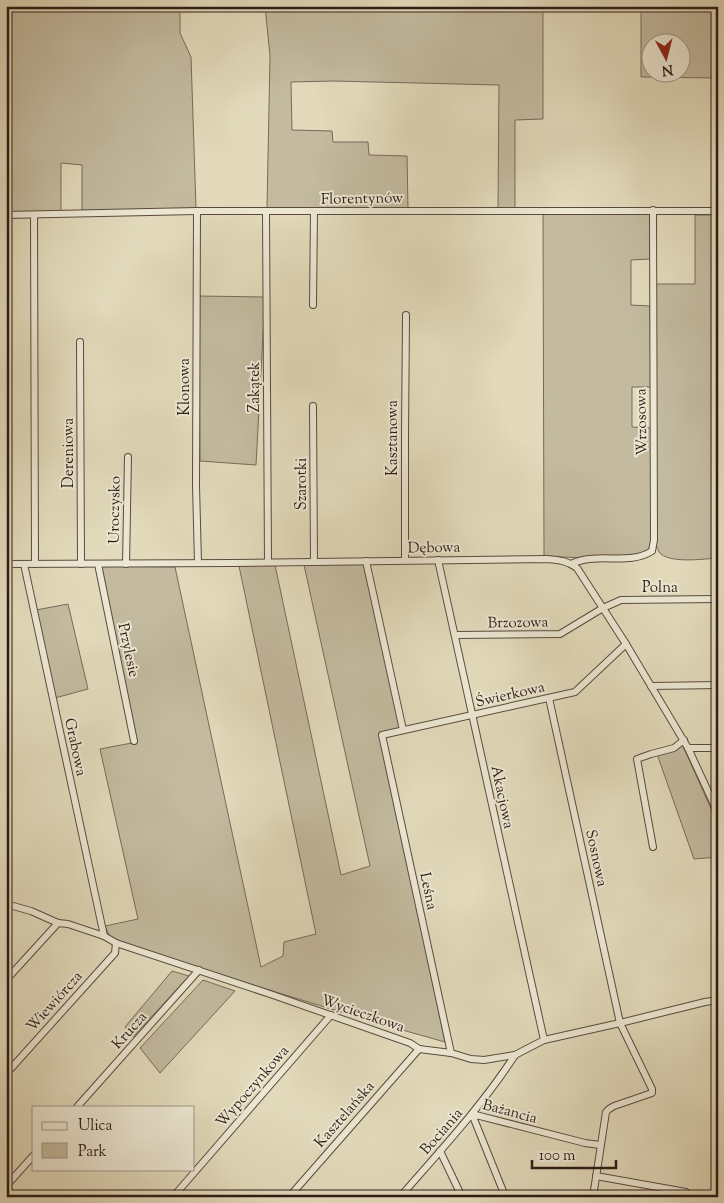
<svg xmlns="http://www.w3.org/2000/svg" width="724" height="1203" font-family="'Sorts Mill Goudy',serif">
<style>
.green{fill:#c3ba9f;stroke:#786a5a;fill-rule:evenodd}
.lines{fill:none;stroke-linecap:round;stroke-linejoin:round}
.street-casing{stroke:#5a4b3e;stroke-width:8}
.street{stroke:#ece7d3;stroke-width:6}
.labels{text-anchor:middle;stroke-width:4;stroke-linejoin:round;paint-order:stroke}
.street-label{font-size:15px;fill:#2d1b15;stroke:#ece7d3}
</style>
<rect width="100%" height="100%" fill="#e2dabb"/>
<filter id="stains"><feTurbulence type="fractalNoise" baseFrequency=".004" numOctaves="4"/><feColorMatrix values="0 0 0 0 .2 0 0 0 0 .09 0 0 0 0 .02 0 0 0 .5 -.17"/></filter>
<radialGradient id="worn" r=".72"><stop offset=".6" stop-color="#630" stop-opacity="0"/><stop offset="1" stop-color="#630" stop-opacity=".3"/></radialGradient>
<g class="green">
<polygon points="6,6 180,6 180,33 191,57 196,208 82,212 82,165 61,163 61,212 6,212"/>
<polygon points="265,6 543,6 543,119 515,120 515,208 498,208 499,85 333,81 291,82 292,130 332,131 333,142 368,142 369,155 407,156 408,209 267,208 270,56"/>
<path d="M641,6H718V97H715V78L641,77ZM652,42H682V72H652Z"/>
<polygon points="647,212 651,215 650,259 631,260 631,305 650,306 651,387 632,387 632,427 654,428 653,538 648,551 644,555 583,558 544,556 543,214"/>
<path d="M695,215H718V558C704,559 668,564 659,552C658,550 657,547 656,545L655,284H695Z"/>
<polygon points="199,296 265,297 256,465 200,461"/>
<path d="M361,564L364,566L401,729L381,734L445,1042C333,1011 223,976 113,939L109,935L105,926L138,919L100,749L137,742L100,568L102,566L175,567L261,967L283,956L284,942L316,934L239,566L275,565L341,875L370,866L304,565Z"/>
<polygon points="68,604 88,689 55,698 36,610"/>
<polygon points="682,744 718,824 718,857 694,859 657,754"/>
<polygon points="172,971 189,976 133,1037 125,1027"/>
<polygon points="203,980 235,991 160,1073 140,1048"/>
</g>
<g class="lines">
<g class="street-casing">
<g id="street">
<polyline points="197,211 196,485 198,563"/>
<polyline points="266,211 268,562"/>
<polyline points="6,215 197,211 718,211"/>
<polyline points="34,215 35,564"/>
<polyline points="313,305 314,211"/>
<polyline points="80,342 81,564"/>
<polyline points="313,406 314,562"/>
<polyline points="405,560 405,435 406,315"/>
<polyline points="438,560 544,1040"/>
<polyline points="366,561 403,730"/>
<path d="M6,564L233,563L547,559C559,560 568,561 577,568L626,644L688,748L718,813"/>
<polyline points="24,564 104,936"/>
<polyline points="98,564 134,741"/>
<polyline points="126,564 128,457"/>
<path d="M571,564C575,562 579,561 583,560C606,555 632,564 652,551L654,540L653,210"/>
<polyline points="455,635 560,634 603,608 621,600 718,599"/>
<polyline points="651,686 718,685"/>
<polyline points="549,698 620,1023 652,1089 652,1093 614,1106 609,1109 606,1112 593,1197"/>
<polyline points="688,748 718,748"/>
<polyline points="653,847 637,759 651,754 674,748 684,740"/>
<polyline points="6,904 31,911 58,923 68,924 104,936 116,943 273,995 410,1043 419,1049 451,1053 471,1059 484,1060 515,1055 544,1040 620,1023 705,1002 718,1000"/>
<polyline points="6,980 58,923"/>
<polyline points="451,1053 382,735 575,692 626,644"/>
<polyline points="6,1074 115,953 116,943"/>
<polyline points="77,1107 199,970"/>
<polyline points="440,1151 462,1197"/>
<polyline points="596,1176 686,1192 690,1197"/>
<polyline points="6,1186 34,1155"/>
<polyline points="173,1197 331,1015"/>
<polyline points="289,1197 419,1049"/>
<path d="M400,1197C440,1151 482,1106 515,1055"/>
<polyline points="507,1197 505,1196 472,1114 585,1143 600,1145"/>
</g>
</g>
<use href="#street" class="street"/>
</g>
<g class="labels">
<g class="street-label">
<text transform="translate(362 198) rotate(-1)" y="5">Florentynów</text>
<text transform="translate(184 387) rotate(-90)" y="5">Klonowa</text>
<text transform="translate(254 387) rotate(-90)" y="5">Zakątek</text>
<text transform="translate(641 422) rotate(-91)" y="5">Wrzosowa</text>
<text transform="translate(392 438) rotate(-90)" y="5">Kasztanowa</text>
<text transform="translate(68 453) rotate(-90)" y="5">Dereniowa</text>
<text transform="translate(301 484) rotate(-90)" y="5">Szarotki</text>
<text transform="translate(114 510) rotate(-89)" y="5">Uroczysko</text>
<text transform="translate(434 547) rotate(-1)" y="5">Dębowa</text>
<text x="660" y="592">Polna</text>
<text transform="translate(518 622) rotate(-1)" y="5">Brzozowa</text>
<text transform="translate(129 650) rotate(78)" y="5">Przylesie</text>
<text transform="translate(510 694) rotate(-13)" y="5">Świerkowa</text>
<text transform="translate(76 747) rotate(78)" y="5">Grabowa</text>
<text transform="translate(503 797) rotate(78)" y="5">Akacjowa</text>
<text transform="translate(597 858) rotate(78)" y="5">Sosnowa</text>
<text transform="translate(429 891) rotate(78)" y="5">Leśna</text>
<text transform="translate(54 1001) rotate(-48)" y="5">Wiewiórcza</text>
<text transform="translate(363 1013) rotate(19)" y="5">Wycieczkowa</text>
<text transform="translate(129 1030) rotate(-48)" y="5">Krucza</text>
<text transform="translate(252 1086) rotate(-49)" y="5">Wypoczynkowa</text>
<text transform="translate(510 1111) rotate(15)" y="5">Bażancia</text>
<text transform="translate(344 1114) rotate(-49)" y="5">Kasztelańska</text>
<text transform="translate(441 1131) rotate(-49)" y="5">Bociania</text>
</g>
</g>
<rect width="724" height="1203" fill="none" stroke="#e2dabb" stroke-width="25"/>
<rect x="8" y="8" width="709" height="1188" fill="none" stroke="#2d1b15" stroke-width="2.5"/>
<rect x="12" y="12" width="699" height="1178" fill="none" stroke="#2d1b15"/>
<rect x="32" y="1106" width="162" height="65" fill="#ece7d3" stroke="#a09587"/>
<rect x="42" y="1122" width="25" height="8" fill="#ece7d3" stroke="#a09587"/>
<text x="78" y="1130" font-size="15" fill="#2d1b15">Ulica</text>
<rect x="42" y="1143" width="25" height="15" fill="#c3ba9f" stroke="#a09587"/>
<text x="78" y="1156" font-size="15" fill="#2d1b15">Park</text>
<g transform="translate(666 58) rotate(173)"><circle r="24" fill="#ece7d3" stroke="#a09587"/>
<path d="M0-4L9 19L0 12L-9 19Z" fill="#8f2418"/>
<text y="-8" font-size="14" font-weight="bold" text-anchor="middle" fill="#2d1b15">N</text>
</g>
<path d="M532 1160v8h84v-8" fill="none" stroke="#2d1b15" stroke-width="2.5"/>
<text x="539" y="1160" font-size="15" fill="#2d1b15" stroke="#ece7d3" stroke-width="4" paint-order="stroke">100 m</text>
<rect width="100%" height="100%" filter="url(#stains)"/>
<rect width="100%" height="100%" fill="url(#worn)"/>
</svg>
